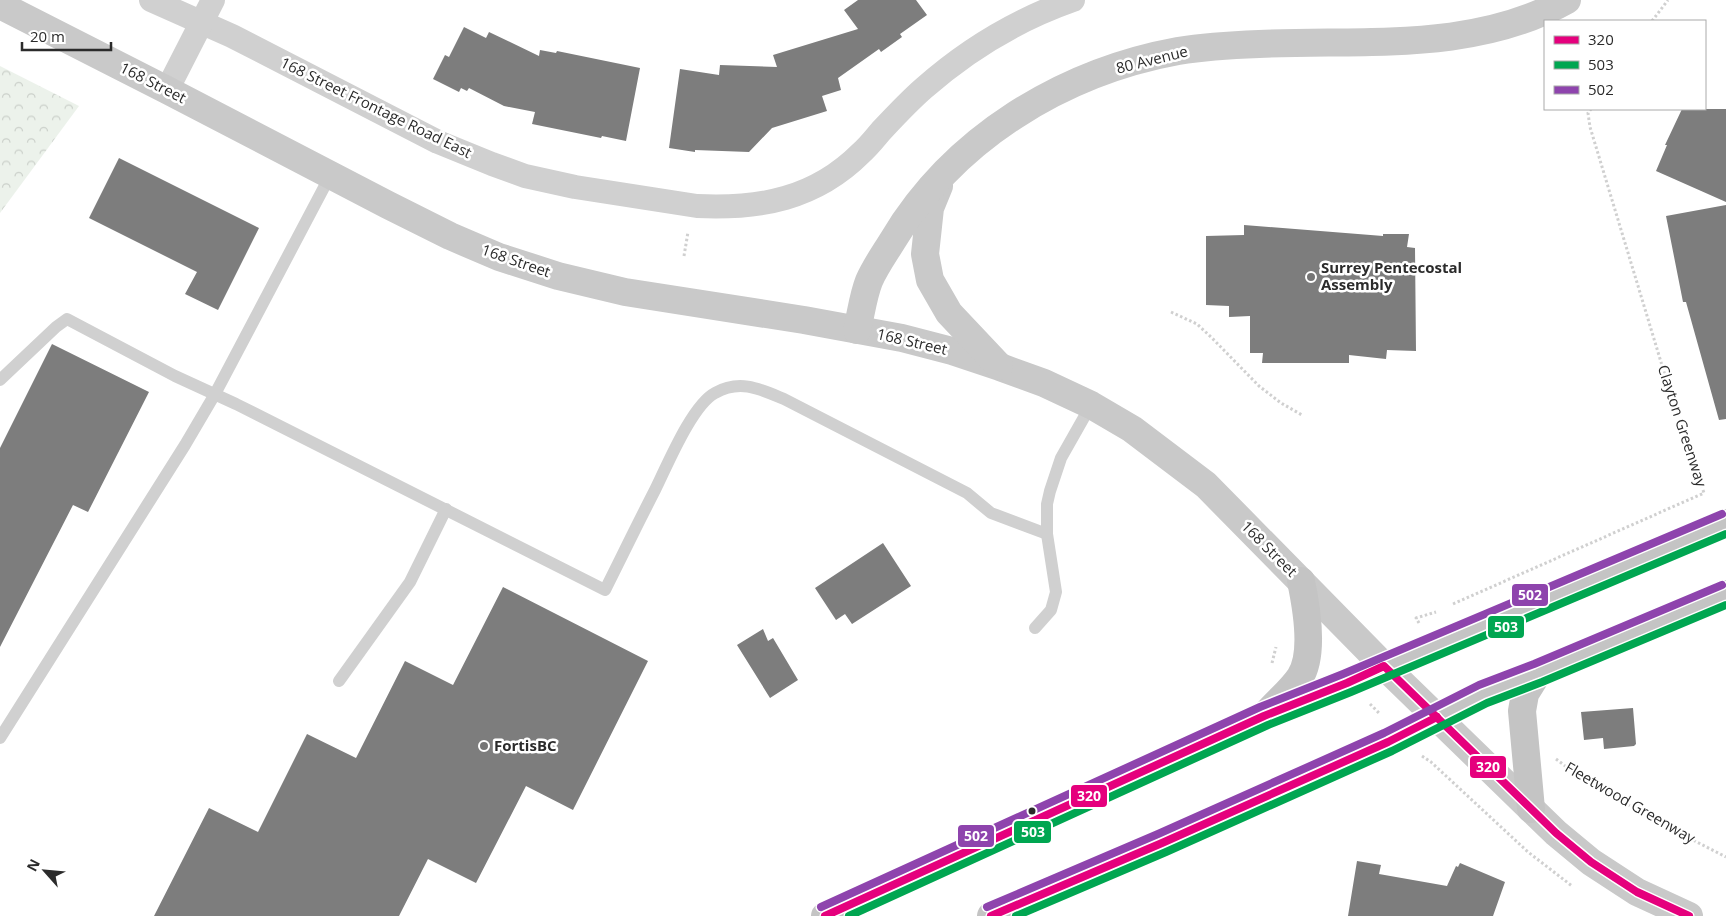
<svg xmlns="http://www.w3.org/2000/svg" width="1726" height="916" font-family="'Open Sans',sans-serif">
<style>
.forest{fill:url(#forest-crowns)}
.building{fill:#7d7d7d}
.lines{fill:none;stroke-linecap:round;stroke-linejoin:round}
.path{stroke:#d0d0d0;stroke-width:3;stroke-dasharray:2.5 2.5;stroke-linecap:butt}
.lane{stroke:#d0d0d0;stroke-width:12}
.street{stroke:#d0d0d0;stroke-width:24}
.secondary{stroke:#c9c9c9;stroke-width:28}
.primary{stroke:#c4c4c4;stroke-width:28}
.bus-1-casing{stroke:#fff;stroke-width:11}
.bus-2-casing{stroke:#fff;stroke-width:11}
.bus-3-casing{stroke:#fff;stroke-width:11}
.bus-1{stroke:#e5007d;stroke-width:8}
.bus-2{stroke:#00a651;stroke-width:8}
.bus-3{stroke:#8e44ad;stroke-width:8}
.poi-dot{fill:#757575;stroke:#fff;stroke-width:2}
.bus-dot{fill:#2b2b2b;stroke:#fff;stroke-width:2}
.labels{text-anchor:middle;stroke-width:5;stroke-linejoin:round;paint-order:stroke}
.street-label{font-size:15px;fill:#2b2b2b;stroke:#fff}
.poi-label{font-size:15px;font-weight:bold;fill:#2b2b2b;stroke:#fff;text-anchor:start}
.line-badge{stroke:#fff;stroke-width:2}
.badge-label{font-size:14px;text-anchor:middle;font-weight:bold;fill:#fff}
</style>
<defs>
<pattern id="forest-crowns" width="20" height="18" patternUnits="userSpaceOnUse" patternTransform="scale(1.25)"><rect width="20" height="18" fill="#ecf2eb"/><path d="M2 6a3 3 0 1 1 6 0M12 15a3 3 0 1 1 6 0" fill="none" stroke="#cbd0ca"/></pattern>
</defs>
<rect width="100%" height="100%" fill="#fff"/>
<polygon class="forest" points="0,66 79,106 0,213"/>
<g class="building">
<polygon points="858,0 916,0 927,15 900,34 902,37 881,52 879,49 838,78 841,90 822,96 827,111 772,128 749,152 695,150 695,152 669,148 680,69 719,75 720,65 777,67 773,55 858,29 844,10"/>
<polygon points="464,27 486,38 489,32 539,56 540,50 556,53 557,51 640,68 626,141 602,136 601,138 532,124 535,112 504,106 469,88 467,91 461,88 459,92 433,79 445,55 449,57"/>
<polygon points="1682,109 1726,109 1726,202 1656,171 1667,145 1665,145"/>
<polygon points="119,158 259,228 218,310 185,294 197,272 89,218"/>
<polygon points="1726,205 1726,419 1719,420 1686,302 1683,302 1666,216"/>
<polygon points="1244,225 1383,236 1383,234 1409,234 1407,247 1415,248 1416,351 1387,350 1386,359 1349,355 1349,363 1262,363 1263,353 1250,353 1250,316 1229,317 1229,306 1206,305 1206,236 1244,235"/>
<polygon points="52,344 149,392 88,512 73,505 0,647 0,448"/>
<polygon points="883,543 911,586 852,624 845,614 836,620 815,588"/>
<polygon points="503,587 648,661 573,810 526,786 476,883 428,859 399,916 154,916 209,808 258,832 307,734 356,758 405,661 453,685"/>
<polygon points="763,629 768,641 773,638 798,680 770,698 737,645"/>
<polygon points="1633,708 1636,744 1634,746 1604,749 1603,738 1584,740 1581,712"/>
<polygon points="1357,861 1381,865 1379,874 1447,886 1456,866 1458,867 1460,863 1505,882 1493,916 1348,916"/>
</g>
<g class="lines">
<g class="path">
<polyline points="1652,21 1668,0"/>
<polyline points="684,256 688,232"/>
<polyline points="1171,312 1197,324 1212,338 1259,386 1281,403 1302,415"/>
<polyline points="1453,604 1704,493 1680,425 1590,127 1588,113 1591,109"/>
<polyline points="1419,623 1416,618 1436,612"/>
<polyline points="1272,663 1276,647"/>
<polyline points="1370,704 1380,714"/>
<polyline points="1422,756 1431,762 1528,852 1572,886"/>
<polyline points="1556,759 1573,772 1652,819 1726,857"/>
</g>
<g class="lane">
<path d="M0,380L56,327L67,319L175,376L236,404L605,590C622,556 638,523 655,490C667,466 692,405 715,393C740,379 760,389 784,399L967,493L991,513L1047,534"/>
<polyline points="1035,628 1051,610 1056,592 1047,534 1047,504 1050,491 1061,458 1091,405"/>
<polyline points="339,681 410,582 446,509"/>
<polyline points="0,738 185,445 215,394 330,176"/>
</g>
<g class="street">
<path d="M151,0L232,36L438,142L492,164L525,176L575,187L697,206C760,209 815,199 861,153C869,146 875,138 881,131C895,116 909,101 924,88C967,50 1019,19 1073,0"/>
<polyline points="167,90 213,0"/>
</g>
<g class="secondary">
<polyline points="0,5 167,90 388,205 450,236 499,257 558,276 625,292 804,320 902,338 952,351 1000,367 1044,383 1091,405 1132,429 1206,485 1384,666 1556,833 1591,862 1637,892 1689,916"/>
<polyline points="939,186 930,208 925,254 930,280 949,313 999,366"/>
<path d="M857,330C861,314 863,296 869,281C875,267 885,253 893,240C954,138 1063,72 1178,51C1203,47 1233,45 1259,44C1362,39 1473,53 1567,0"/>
</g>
<g class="primary">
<path d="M1269,711C1279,700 1292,689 1300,677C1315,654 1306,605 1301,581"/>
<polyline points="1531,809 1522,711 1525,694 1538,673"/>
<polyline points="825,916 1264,716 1347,683 1726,523"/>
<polyline points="991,916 1162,843 1388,742 1483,694 1538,673 1726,594"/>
</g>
<g class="bus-1-casing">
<g id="bus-1">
<polyline points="825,916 1264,716 1347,683 1384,666 1556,833 1591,862 1637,892 1689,916"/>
<polyline points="991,916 1162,843 1388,742 1437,717"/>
</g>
</g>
<g class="bus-2-casing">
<g id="bus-2">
<polyline points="849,916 1268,725 1351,692 1726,534"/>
<polyline points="1016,916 1166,852 1392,751 1487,703 1542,682 1726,605"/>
</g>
</g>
<g class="bus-3-casing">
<g id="bus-3">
<polyline points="821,907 1260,707 1343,674 1722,514"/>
<polyline points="987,907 1158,834 1384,733 1479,685 1534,664 1722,585"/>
</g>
</g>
<use href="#bus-1" class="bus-1"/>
<use href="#bus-2" class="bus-2"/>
<use href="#bus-3" class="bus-3"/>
</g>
<g class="poi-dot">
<circle cx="1311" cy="277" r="5"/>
<circle cx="484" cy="746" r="5"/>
</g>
<circle class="bus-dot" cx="1032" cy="811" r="4.5"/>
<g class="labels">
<g class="street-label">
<text transform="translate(1152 60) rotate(-14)" y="5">80 Avenue</text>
<text transform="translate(153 83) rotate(27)" y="5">168 Street</text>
<text transform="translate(376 108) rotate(26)" y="5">168 Street Frontage Road East</text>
<text transform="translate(516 261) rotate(19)" y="5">168 Street</text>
<text transform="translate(912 342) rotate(13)" y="5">168 Street</text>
<text transform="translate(1682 426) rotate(72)" y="5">Clayton Greenway</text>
<text transform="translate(1269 549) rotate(45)" y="5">168 Street</text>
<text transform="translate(1630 803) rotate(30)" y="5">Fleetwood Greenway</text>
</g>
<g class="poi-label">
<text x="1321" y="273">Surrey Pentecostal<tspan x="1321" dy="17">Assembly</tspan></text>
<text x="494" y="751">FortisBC</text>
</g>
</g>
<g class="line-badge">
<rect x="1511" y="583" width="38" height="24" rx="5" fill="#8e44ad"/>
<rect x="1487" y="615" width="38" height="24" rx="5" fill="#00a651"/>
<rect x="1469" y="755" width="38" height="24" rx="5" fill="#e5007d"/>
<rect x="1070" y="784" width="38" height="24" rx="5" fill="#e5007d"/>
<rect x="1013" y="820" width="39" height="24" rx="5" fill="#00a651"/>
<rect x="957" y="824" width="38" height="24" rx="5" fill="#8e44ad"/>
</g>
<g class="badge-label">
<text x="1530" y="600">502</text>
<text x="1506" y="632">503</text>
<text x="1488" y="772">320</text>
<text x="1089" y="801">320</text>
<text x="1033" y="837">503</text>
<text x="976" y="841">502</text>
</g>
<rect x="1544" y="20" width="162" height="90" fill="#ffffff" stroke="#aaaaaa"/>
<rect x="1554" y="36" width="25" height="8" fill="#e5007d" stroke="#aaaaaa"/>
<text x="1588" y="45" font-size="15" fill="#2b2b2b">320</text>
<rect x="1554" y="61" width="25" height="8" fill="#00a651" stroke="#aaaaaa"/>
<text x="1588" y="70" font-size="15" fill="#2b2b2b">503</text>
<rect x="1554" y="86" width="25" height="8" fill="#8e44ad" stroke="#aaaaaa"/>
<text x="1588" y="95" font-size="15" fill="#2b2b2b">502</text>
<g transform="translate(45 871) rotate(297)" stroke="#ffffff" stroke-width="4" paint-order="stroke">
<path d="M0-4L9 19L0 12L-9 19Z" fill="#2b2b2b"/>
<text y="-8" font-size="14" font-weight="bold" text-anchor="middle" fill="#2b2b2b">N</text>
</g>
<path d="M22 42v8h89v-8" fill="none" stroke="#2b2b2b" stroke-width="2.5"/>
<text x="30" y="42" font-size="15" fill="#2b2b2b" stroke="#ffffff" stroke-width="4" paint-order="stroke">20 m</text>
</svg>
